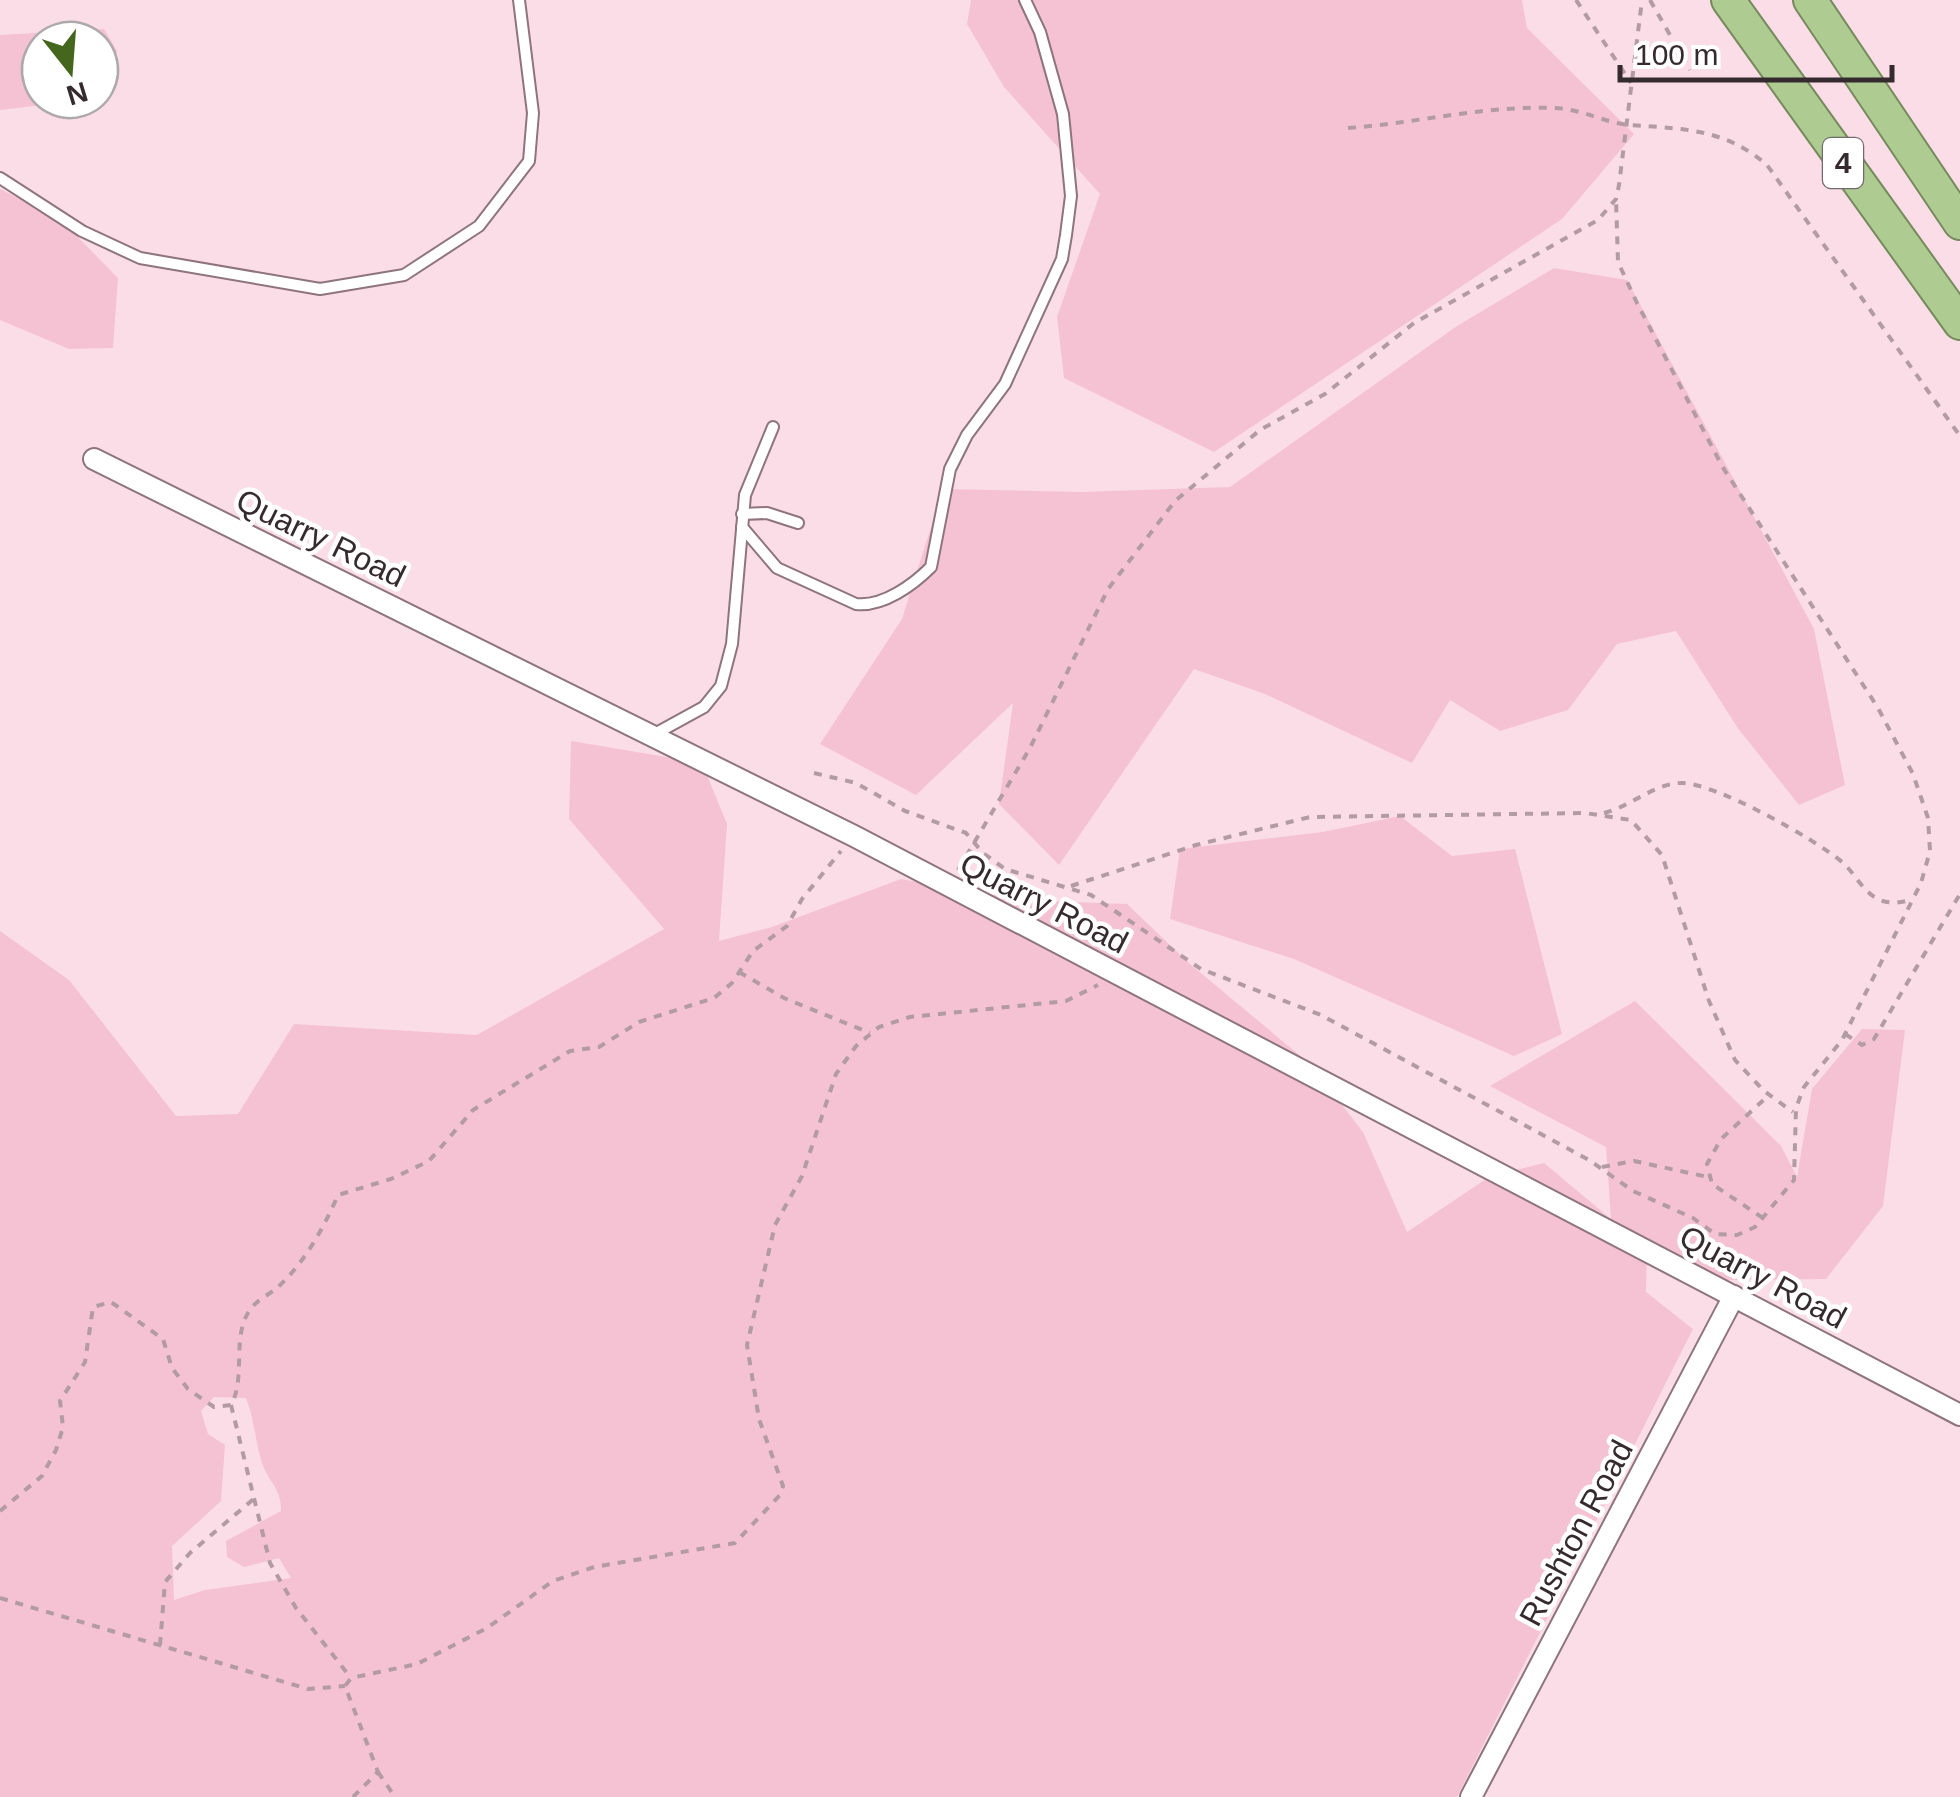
<svg xmlns="http://www.w3.org/2000/svg" width="1960" height="1797" font-family="Helvetica,sans-serif">
<style>
.green{fill:#f5c2d4;fill-rule:evenodd}
.lines{fill:none;stroke-linecap:round;stroke-linejoin:round}
.service-casing{stroke:#8e747c;stroke-width:14}
.minor-casing{stroke:#8e747c;stroke-width:24}
.trunk-casing{stroke:#768a5d;stroke-width:36}
.path{stroke:#b29ba3;stroke-width:4;stroke-dasharray:8 8;stroke-linecap:butt}
.service{stroke:#fff;stroke-width:10}
.minor{stroke:#fff;stroke-width:20}
.trunk{stroke:#aecb92;stroke-width:32}
.labels{text-anchor:middle;stroke-width:9;stroke-linejoin:round;paint-order:stroke}
.shield{fill:#fff;stroke:#726a6d;stroke-width:2.5}
.shield-label{font-size:30px;font-weight:bold;fill:#352a2e}
.street-label{font-size:32px;fill:#352a2e;stroke:#fff}
</style>
<rect width="100%" height="100%" fill="#fbdde7"/>
<g class="green">
<polygon points="971,0 1522,0 1527,28 1634,134 1562,219 1214,452 1064,378 1057,317 1100,194 1004,87 967,24"/>
<polygon points="104,29 117,51 107,96 100,98 100,40 40,40 40,100 84,100 0,110 0,35"/>
<polygon points="0,189 59,218 118,278 113,348 69,349 0,320"/>
<polygon points="1554,268 1627,280 1814,629 1845,785 1799,805 1737,727 1676,631 1617,644 1568,710 1500,731 1450,700 1412,763 1265,694 1194,669 1059,865 999,804 1013,703 916,795 820,744 902,619 943,489 1082,492 1230,487 1457,326"/>
<path d="M571,741L702,763L727,824L719,941L772,927L901,879L1021,900L1127,904L1190,964L1310,1064L1363,1132L1407,1232L1489,1177L1544,1163L1611,1219L1606,1147L1490,1086L1635,1001L1781,1146L1797,1177L1812,1089L1862,1029L1905,1030L1883,1206L1826,1279L1708,1280L1647,1243L1646,1292L1693,1329L1457,1797H0V931L69,980L176,1116L238,1114L294,1024L477,1035L664,929L569,819ZM214,1397L246,1398C255,1420 256,1450 264,1468C272,1486 281,1489 281,1511L226,1541L227,1557L244,1567L279,1558L291,1578L205,1590L174,1600L172,1546L221,1501L225,1445L208,1434L201,1411Z"/>
<polygon points="1400,816 1452,856 1515,849 1562,1034 1514,1056 1294,959 1170,919 1180,849 1323,832"/>
</g>
<g class="lines">
<g class="service-casing">
<g id="service">
<polyline points="0,178 82,231 140,258 320,289 404,275 479,226 529,161 533,113 519,0"/>
<polyline points="742,514 767,513 798,523"/>
<path d="M742,527L777,568L856,604C883,607 913,585 931,567L950,469L967,435L1005,384L1062,259L1066,235L1071,196L1063,114L1040,32L1025,0"/>
<polyline points="653,735 704,707 721,686 732,644 745,495 773,427"/>
</g>
</g>
<g class="minor-casing">
<g id="minor">
<polyline points="94,459 854,836 1960,1415"/>
<polyline points="1471,1797 1734,1296"/>
</g>
</g>
<g class="trunk-casing">
<g id="trunk">
<polyline points="1728,0 1960,323"/>
<polyline points="1810,0 1960,223"/>
</g>
</g>
<g class="path">
<polyline points="1576,0 1631,83"/>
<polyline points="1650,0 1690,70"/>
<path d="M1348,128C1418,123 1486,105 1555,108C1582,109 1605,123 1630,125C1683,129 1724,128 1767,165L1960,436"/>
<polyline points="814,773 856,783 905,811 966,833 983,853 1005,869 1091,895 1201,969 1321,1015 1589,1160 1633,1191 1693,1218 1715,1234 1737,1235 1755,1227 1794,1180 1796,1108 1804,1087 1842,1040 1921,883 1930,851 1928,818 1913,774 1878,708 1722,466 1637,303 1618,262 1616,199"/>
<path d="M1604,813C1630,807 1656,782 1683,783C1717,784 1815,839 1842,862C1856,874 1862,892 1880,900C1891,904 1900,903 1910,900"/>
<polyline points="958,870 1030,748 1108,589 1175,501 1260,430 1325,394 1414,323 1598,220 1616,199 1619,185 1642,0"/>
<polyline points="1071,886 1196,845 1310,817 1585,813 1631,820 1662,855 1709,1001 1735,1060 1764,1091 1793,1112"/>
<polyline points="739,972 784,998 870,1033"/>
<polyline points="1845,1034 1862,1045 1874,1039 1960,894"/>
<polyline points="1602,1167 1634,1161 1708,1177"/>
<polyline points="1763,1218 1712,1184 1707,1164 1721,1139 1769,1095"/>
<polyline points="231,1405 270,1563 296,1608 351,1678"/>
<path d="M0,1511L42,1476L56,1450L63,1427L60,1401L85,1362L93,1307L111,1302L163,1339L172,1368L188,1389L214,1407L231,1405C247,1376 230,1334 252,1307C259,1299 270,1294 278,1287C305,1262 323,1229 338,1195L391,1179L429,1161L473,1110L570,1051L599,1047L639,1022L714,998L732,983L753,951L787,926L802,899L841,851"/>
<polyline points="0,1598 308,1689 345,1686"/>
<polyline points="160,1645 165,1582 190,1553 256,1497"/>
<polyline points="378,1772 395,1797"/>
<polyline points="353,1797 378,1772 345,1686 351,1678 417,1664 487,1628 553,1581 594,1567 735,1543 780,1495 783,1486 759,1419 747,1345 775,1225 802,1176 836,1074 856,1046 879,1027 910,1017 1066,1001 1098,985"/>
</g>
<use href="#service" class="service"/>
<use href="#minor" class="minor"/>
<use href="#trunk" class="trunk"/>
</g>
<g class="labels">
<rect class="shield" x="1823" y="138" width="40" height="50" rx="8"/>
<g class="shield-label">
<text x="1843" y="173">4</text>
</g>
<g class="street-label">
<text transform="translate(321 538) rotate(26)" y="11">Quarry Road</text>
<text transform="translate(1044 903) rotate(27)" y="11">Quarry Road</text>
<text transform="translate(1763 1277) rotate(28)" y="11">Quarry Road</text>
<text transform="translate(1576 1533) rotate(-62)" y="11">Rushton Road</text>
</g>
</g>
<g transform="translate(70 70) rotate(163)"><circle r="48" fill="#ffffff" stroke="#aeaaab" stroke-width="2.5"/>
<path d="M0-8L18 38L0 25L-18 38Z" fill="#45661d"/>
<text y="-15" font-size="28" font-weight="bold" text-anchor="middle" fill="#352a2e">N</text>
</g>
<path d="M1620 65v15h272v-15" fill="none" stroke="#352a2e" stroke-width="5"/>
<text x="1635" y="65" font-size="30" fill="#352a2e" stroke="#ffffff" stroke-width="8" paint-order="stroke">100 m</text>
</svg>
